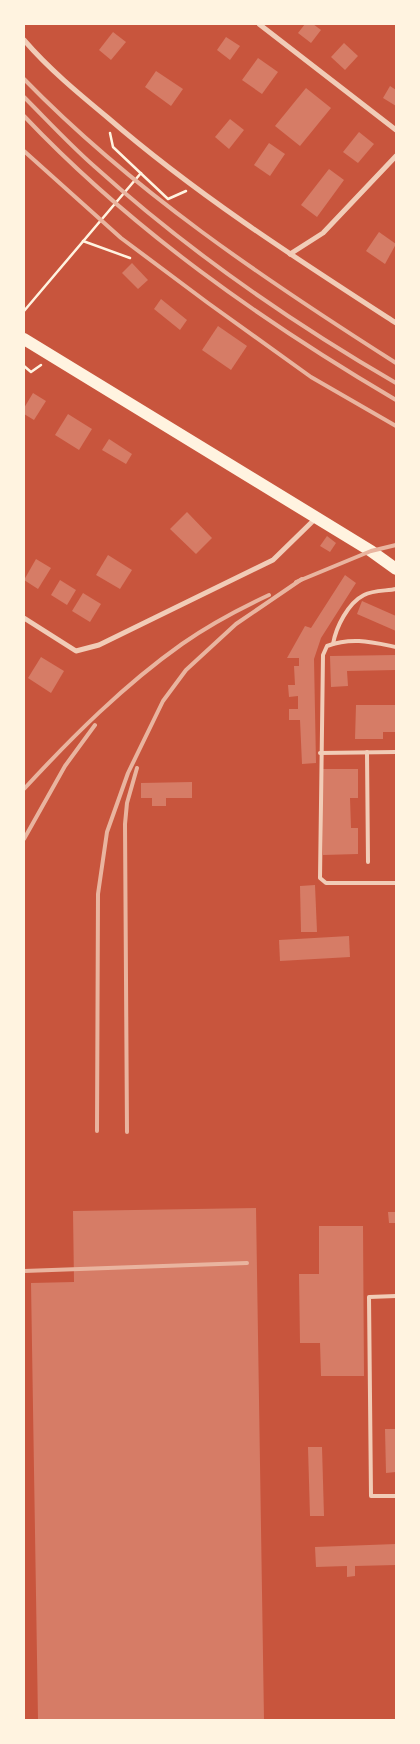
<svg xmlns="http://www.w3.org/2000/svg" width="420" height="1744" font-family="Barlow,sans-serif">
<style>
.building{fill:#d67c66}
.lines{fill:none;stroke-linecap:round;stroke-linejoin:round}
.path{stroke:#fff3e0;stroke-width:2.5}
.service{stroke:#f1ccb7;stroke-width:4}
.minor{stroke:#f1ccb7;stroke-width:5}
.primary{stroke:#fff3e0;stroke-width:12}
.rail{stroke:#e9b49f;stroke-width:4}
</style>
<rect width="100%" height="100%" fill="#c8553d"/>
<g class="building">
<polygon points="305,24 313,24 321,30 311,43 298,33"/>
<polygon points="113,32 126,42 111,60 99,50"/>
<polygon points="226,37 240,46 230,60 217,50"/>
<polygon points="344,43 358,56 345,70 331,57"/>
<polygon points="258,58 278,72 262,94 242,80"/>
<polygon points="156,71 183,89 171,106 145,87"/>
<polygon points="390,86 396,90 396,106 383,98"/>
<polygon points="306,88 331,108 300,146 275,126"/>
<polygon points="230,119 244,130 229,149 215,137"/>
<polygon points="359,132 374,144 358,163 343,152"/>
<polygon points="269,143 285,154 270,176 254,165"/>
<polygon points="329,169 344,180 317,217 301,205"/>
<polygon points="379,232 396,244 385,264 366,251"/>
<polygon points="132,263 148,280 138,289 122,273"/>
<polygon points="161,299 187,320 180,330 154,309"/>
<polygon points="218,326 247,346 231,370 202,350"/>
<polygon points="33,393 46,401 34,420 24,414 24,408"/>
<polygon points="68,414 92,429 79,450 55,435"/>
<polygon points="109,439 132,454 126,464 102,450"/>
<polygon points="187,512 212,538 196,554 170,529"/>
<polygon points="327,536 336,543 330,552 320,546"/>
<polygon points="108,555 132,570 120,589 96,575"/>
<polygon points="36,559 51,568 38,589 24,580"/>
<polygon points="345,575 356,583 321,638 314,659 316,763 302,764 300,720 289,720 289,709 298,709 298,696 289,697 288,685 295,685 294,666 299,666 299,658 287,658 305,626 311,628"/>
<polygon points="60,580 76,590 67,605 51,595"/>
<polygon points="83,593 101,604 90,622 72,611"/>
<polygon points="362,601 396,616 396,631 357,614"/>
<polygon points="396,655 396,670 347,671 348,686 331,687 330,656"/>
<polygon points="41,657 64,671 51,693 28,678"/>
<polygon points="356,705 396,705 396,732 383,732 383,739 355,739"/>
<polygon points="322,769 358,769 358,798 350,798 351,828 358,828 358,854 323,855"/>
<polygon points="192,782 192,798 166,798 166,806 152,806 152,798 141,798 141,783"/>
<polygon points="315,885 317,932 301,932 300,886"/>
<polygon points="349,936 350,957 280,961 279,940"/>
<polygon points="256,1208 264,1720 38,1720 31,1283 74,1282 73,1211"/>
<polygon points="388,1212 396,1212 396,1223 389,1223"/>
<polygon points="319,1226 363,1226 364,1376 321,1376 320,1343 300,1343 299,1274 319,1274"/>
<polygon points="385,1429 396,1429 396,1472 386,1473"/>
<polygon points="308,1447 322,1447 324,1516 310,1516"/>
<polygon points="396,1544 396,1565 355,1566 355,1576 347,1577 347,1566 316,1567 315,1547"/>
</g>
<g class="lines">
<g class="path">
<polyline points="110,133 113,147 168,199 186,191"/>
<polyline points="83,241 130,258"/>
<polyline points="24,311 141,173"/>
<polyline points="24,366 31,372 41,365"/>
</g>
<g class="service">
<path d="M333,644C336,627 348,603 364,595C373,590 387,591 396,589"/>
<path d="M396,647C371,642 352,637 327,646L323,655L320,878L326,883H396"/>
<polyline points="367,752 368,862"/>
<polyline points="320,753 396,752"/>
<polyline points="396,1296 369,1297 371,1496 396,1496"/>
</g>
<g class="minor">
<polyline points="259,24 396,130"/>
<path d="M24,40C49,69 78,93 107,117C197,195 297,259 396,323"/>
<polyline points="290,254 323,233 396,156"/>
<polyline points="24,618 76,651 99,645 273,560 316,518"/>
</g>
<polyline class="primary" points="24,339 371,551 396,569"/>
<g class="rail">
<path d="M24,79C133,191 264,279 396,363"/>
<path d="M24,97C47,120 69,144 94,166C186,249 289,321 396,383"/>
<path d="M24,116C132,230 262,321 396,400"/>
<polyline points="24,151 121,238 208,303 311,377 396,426"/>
<polyline points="296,582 371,551 396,545"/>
<path d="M24,789C72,737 124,685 182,644C209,625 239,609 269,595"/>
<polyline points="24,839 65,766 95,725"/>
<polyline points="97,1131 98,894 107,832 128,773 163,701 186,670 236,624 302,579"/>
<polyline points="127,1132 125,824 127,803 137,768"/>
<polyline points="24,1271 247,1263"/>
</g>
</g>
<rect width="420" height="1744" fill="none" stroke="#fff3e0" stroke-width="50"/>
</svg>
